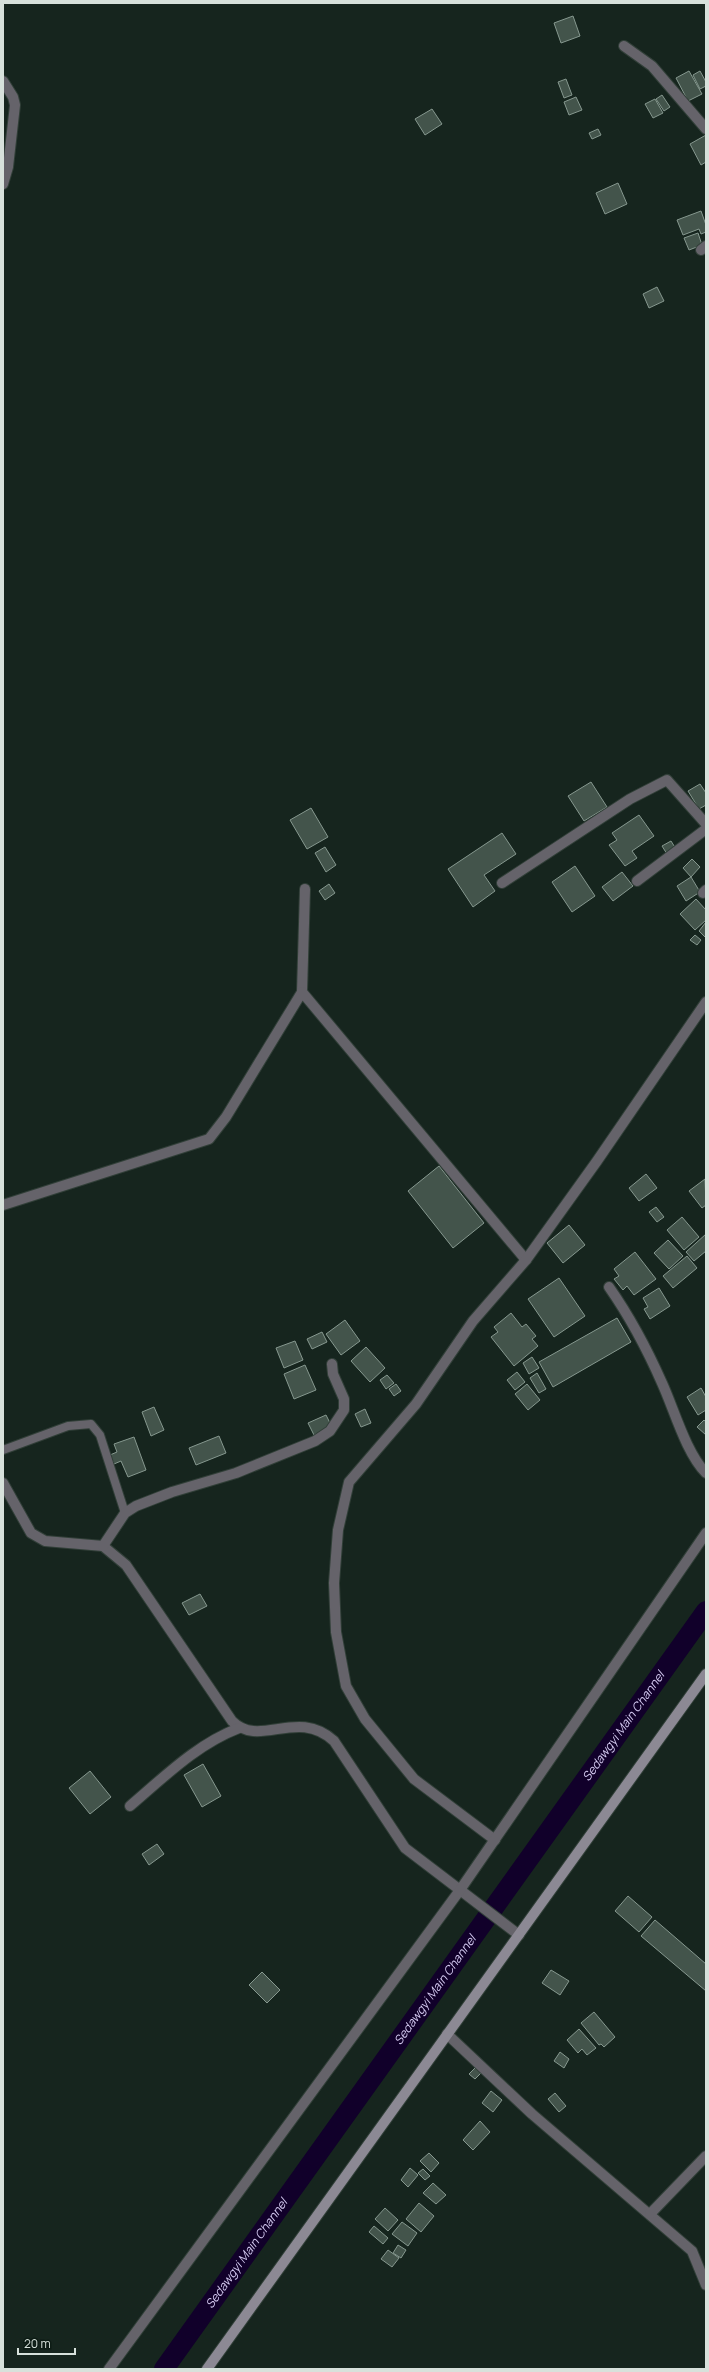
<svg xmlns="http://www.w3.org/2000/svg" width="709" height="2372" font-family="Manrope,sans-serif">
<style>
.lines{fill:none;stroke-linecap:round;stroke-linejoin:round}
.canal{stroke:#11002a;stroke-width:20}
.building{fill:#43544b;stroke:#86988f}
.lane-casing{stroke:#313f38;stroke-width:10}
.street-casing{stroke:#313f38;stroke-width:12}
.secondary-casing{stroke:#313f38;stroke-width:12}
.lane{stroke:#65636a;stroke-width:8}
.street{stroke:#65636a;stroke-width:10}
.secondary{stroke:#8c8994;stroke-width:10}
.labels{text-anchor:middle;stroke-width:3;stroke-linejoin:round;paint-order:stroke}
.water-label{font-size:12px;font-style:italic;fill:#d5caf2;stroke:#0d1c15}
</style>
<rect width="100%" height="100%" fill="#16251e"/>
<g class="lines">
<path class="canal" id="s1" d="M164,2369L706,1611"/>
</g>
<g class="building">
<polygon points="573,16 580,36 561,43 554,23"/>
<polygon points="689,71 702,94 688,101 676,78"/>
<polygon points="700,71 706,82 706,86 700,89 693,75"/>
<polygon points="566,79 572,95 564,98 558,82"/>
<polygon points="662,95 670,107 664,111 656,99"/>
<polygon points="576,97 582,110 569,115 564,102"/>
<polygon points="655,99 663,113 653,118 645,104"/>
<polygon points="432,109 442,124 425,135 415,119"/>
<polygon points="598,129 601,135 592,139 589,133"/>
<polygon points="706,135 706,162 701,165 690,144"/>
<polygon points="618,183 627,204 605,214 596,193"/>
<polygon points="701,211 706,225 706,232 701,234 699,229 683,235 677,220"/>
<polygon points="698,233 702,245 689,250 684,238"/>
<polygon points="657,287 664,301 649,308 643,294"/>
<polygon points="591,782 607,807 584,821 568,796"/>
<polygon points="700,784 706,793 706,805 699,809 688,791"/>
<polygon points="311,808 328,837 307,849 290,820"/>
<polygon points="639,815 654,836 632,851 637,858 625,866 609,845 617,840 612,833"/>
<polygon points="502,833 516,854 484,875 495,891 473,907 448,869"/>
<polygon points="671,841 676,849 667,854 662,846"/>
<polygon points="325,847 336,865 326,872 315,853"/>
<polygon points="692,859 700,867 691,877 683,868"/>
<polygon points="575,866 595,896 572,912 552,882"/>
<polygon points="622,872 633,886 613,901 602,887"/>
<polygon points="691,877 700,892 686,901 677,886"/>
<polygon points="329,884 335,893 325,900 319,891"/>
<polygon points="696,899 706,910 706,920 695,930 680,914"/>
<polygon points="706,922 706,938 699,931"/>
<polygon points="695,935 701,940 697,945 690,940"/>
<polygon points="439,1166 484,1223 453,1248 408,1191"/>
<polygon points="646,1174 657,1188 639,1201 629,1188"/>
<polygon points="705,1179 706,1205 702,1208 689,1191"/>
<polygon points="656,1207 664,1217 657,1222 649,1212"/>
<polygon points="682,1217 699,1237 684,1250 667,1230"/>
<polygon points="569,1225 585,1245 563,1263 547,1243"/>
<polygon points="706,1234 706,1251 694,1261 686,1252"/>
<polygon points="668,1240 683,1256 669,1269 654,1253"/>
<polygon points="635,1252 656,1279 634,1295 627,1286 623,1290 614,1279 619,1276 614,1269"/>
<polygon points="687,1256 697,1268 673,1288 663,1276"/>
<polygon points="559,1278 585,1316 554,1337 528,1299"/>
<polygon points="659,1288 670,1306 650,1319 644,1309 648,1307 643,1298"/>
<polygon points="511,1313 522,1327 526,1324 536,1336 532,1339 538,1346 514,1366 491,1337 498,1332 494,1327"/>
<polygon points="617,1318 631,1342 553,1387 539,1362"/>
<polygon points="345,1320 360,1341 341,1355 326,1334"/>
<polygon points="322,1332 327,1342 312,1349 307,1339"/>
<polygon points="295,1341 303,1360 284,1368 276,1348"/>
<polygon points="366,1347 385,1368 370,1382 351,1361"/>
<polygon points="532,1357 539,1368 529,1374 523,1363"/>
<polygon points="305,1365 316,1390 294,1399 284,1374"/>
<polygon points="517,1372 525,1382 515,1390 507,1380"/>
<polygon points="537,1373 546,1389 539,1393 530,1378"/>
<polygon points="387,1375 394,1383 386,1389 380,1380"/>
<polygon points="396,1384 401,1391 394,1396 389,1389"/>
<polygon points="527,1384 540,1400 528,1410 515,1394"/>
<polygon points="701,1388 706,1397 706,1410 698,1415 687,1397"/>
<polygon points="154,1407 164,1430 151,1436 142,1412"/>
<polygon points="365,1409 371,1423 361,1427 355,1414"/>
<polygon points="326,1415 332,1427 314,1435 308,1423"/>
<polygon points="704,1420 706,1422 706,1435 697,1427"/>
<polygon points="219,1436 226,1453 196,1465 189,1448"/>
<polygon points="134,1437 146,1470 128,1477 121,1461 114,1464 110,1455 117,1452 114,1444"/>
<polygon points="200,1594 207,1606 189,1615 182,1603"/>
<polygon points="203,1764 221,1796 202,1807 184,1775"/>
<polygon points="90,1771 111,1797 90,1814 69,1788"/>
<polygon points="157,1844 164,1854 149,1865 142,1854"/>
<polygon points="628,1896 652,1917 639,1932 615,1911"/>
<polygon points="655,1920 706,1964 706,1991 641,1936"/>
<polygon points="551,1970 569,1981 560,1995 542,1983"/>
<polygon points="262,1972 280,1990 267,2003 249,1985"/>
<polygon points="594,2012 615,2037 604,2047 601,2044 599,2045 581,2023"/>
<polygon points="579,2029 596,2048 587,2055 582,2049 578,2053 567,2040"/>
<polygon points="560,2052 569,2059 564,2068 554,2061"/>
<polygon points="477,2066 482,2072 475,2079 469,2074"/>
<polygon points="491,2091 502,2100 493,2112 482,2103"/>
<polygon points="555,2093 566,2106 559,2112 548,2099"/>
<polygon points="480,2121 490,2132 473,2150 463,2140"/>
<polygon points="429,2153 439,2163 431,2172 420,2161"/>
<polygon points="410,2168 418,2175 408,2187 401,2180"/>
<polygon points="423,2169 430,2176 425,2180 418,2173"/>
<polygon points="433,2183 446,2195 436,2204 423,2193"/>
<polygon points="419,2203 434,2216 421,2232 406,2219"/>
<polygon points="385,2208 398,2220 388,2231 375,2219"/>
<polygon points="402,2222 417,2233 408,2246 392,2234"/>
<polygon points="374,2226 388,2238 383,2244 369,2232"/>
<polygon points="398,2245 406,2250 401,2258 393,2253"/>
<polygon points="388,2250 399,2258 392,2267 381,2259"/>
</g>
<g class="lines">
<g class="lane-casing">
<polyline id="lane" points="3,1450 68,1426 91,1424 100,1435 125,1513"/>
</g>
<g class="street-casing">
<g id="street">
<polyline points="624,46 652,66 706,129"/>
<polyline points="3,81 13,97 15,105 8,167 3,184"/>
<polyline points="701,250 706,246"/>
<polyline points="637,881 706,829"/>
<polyline points="502,883 630,799 667,780 706,824"/>
<polyline points="703,893 706,890"/>
<polyline points="302,992 305,889"/>
<polyline points="3,1205 209,1139 226,1117 302,992 526,1260"/>
<path d="M609,1287C630,1317 647,1349 662,1383C674,1409 686,1453 706,1473"/>
<path d="M3,1483L31,1533L45,1541L103,1546L126,1565L232,1721C260,1749 297,1707 334,1741L405,1848L519,1935"/>
<polyline points="103,1546 125,1513 136,1506 172,1492 236,1473 315,1441 330,1431 344,1410 344,1399 333,1374 332,1364"/>
<path d="M130,1806C164,1777 197,1744 239,1728"/>
<polyline points="495,1840 414,1779 365,1719 346,1686 336,1632 334,1583 338,1530 349,1482 416,1404 473,1321 526,1260 597,1161 706,1002"/>
<polyline points="447,2034 532,2114 692,2251 706,2285"/>
<polyline points="650,2214 706,2156"/>
<polyline points="109,2369 460,1890 706,1533"/>
</g>
</g>
<g class="secondary-casing">
<polyline id="secondary" points="207,2369 706,1674"/>
</g>
<use href="#lane" class="lane"/>
<use href="#street" class="street"/>
<use href="#secondary" class="secondary"/>
</g>
<g class="labels">
<g class="water-label">
<text dy="4" stroke="none"><textPath href="#s1" startOffset="790">Sedawgyi Main Channel</textPath></text>
<text dy="4" stroke="none"><textPath href="#s1" startOffset="466">Sedawgyi Main Channel</textPath></text>
<text dy="4" stroke="none"><textPath href="#s1" startOffset="142">Sedawgyi Main Channel</textPath></text>
</g>
</g>
<rect width="709" height="2372" fill="none" stroke="#d7e1db" stroke-width="8"/>
<path d="M18 2348v6h57v-6" fill="none" stroke="#d7e1db" stroke-width="2"/>
<text x="24" y="2348" font-size="12" fill="#d7e1db" stroke="#0d1c15" stroke-width="3" paint-order="stroke">20 m</text>
</svg>
